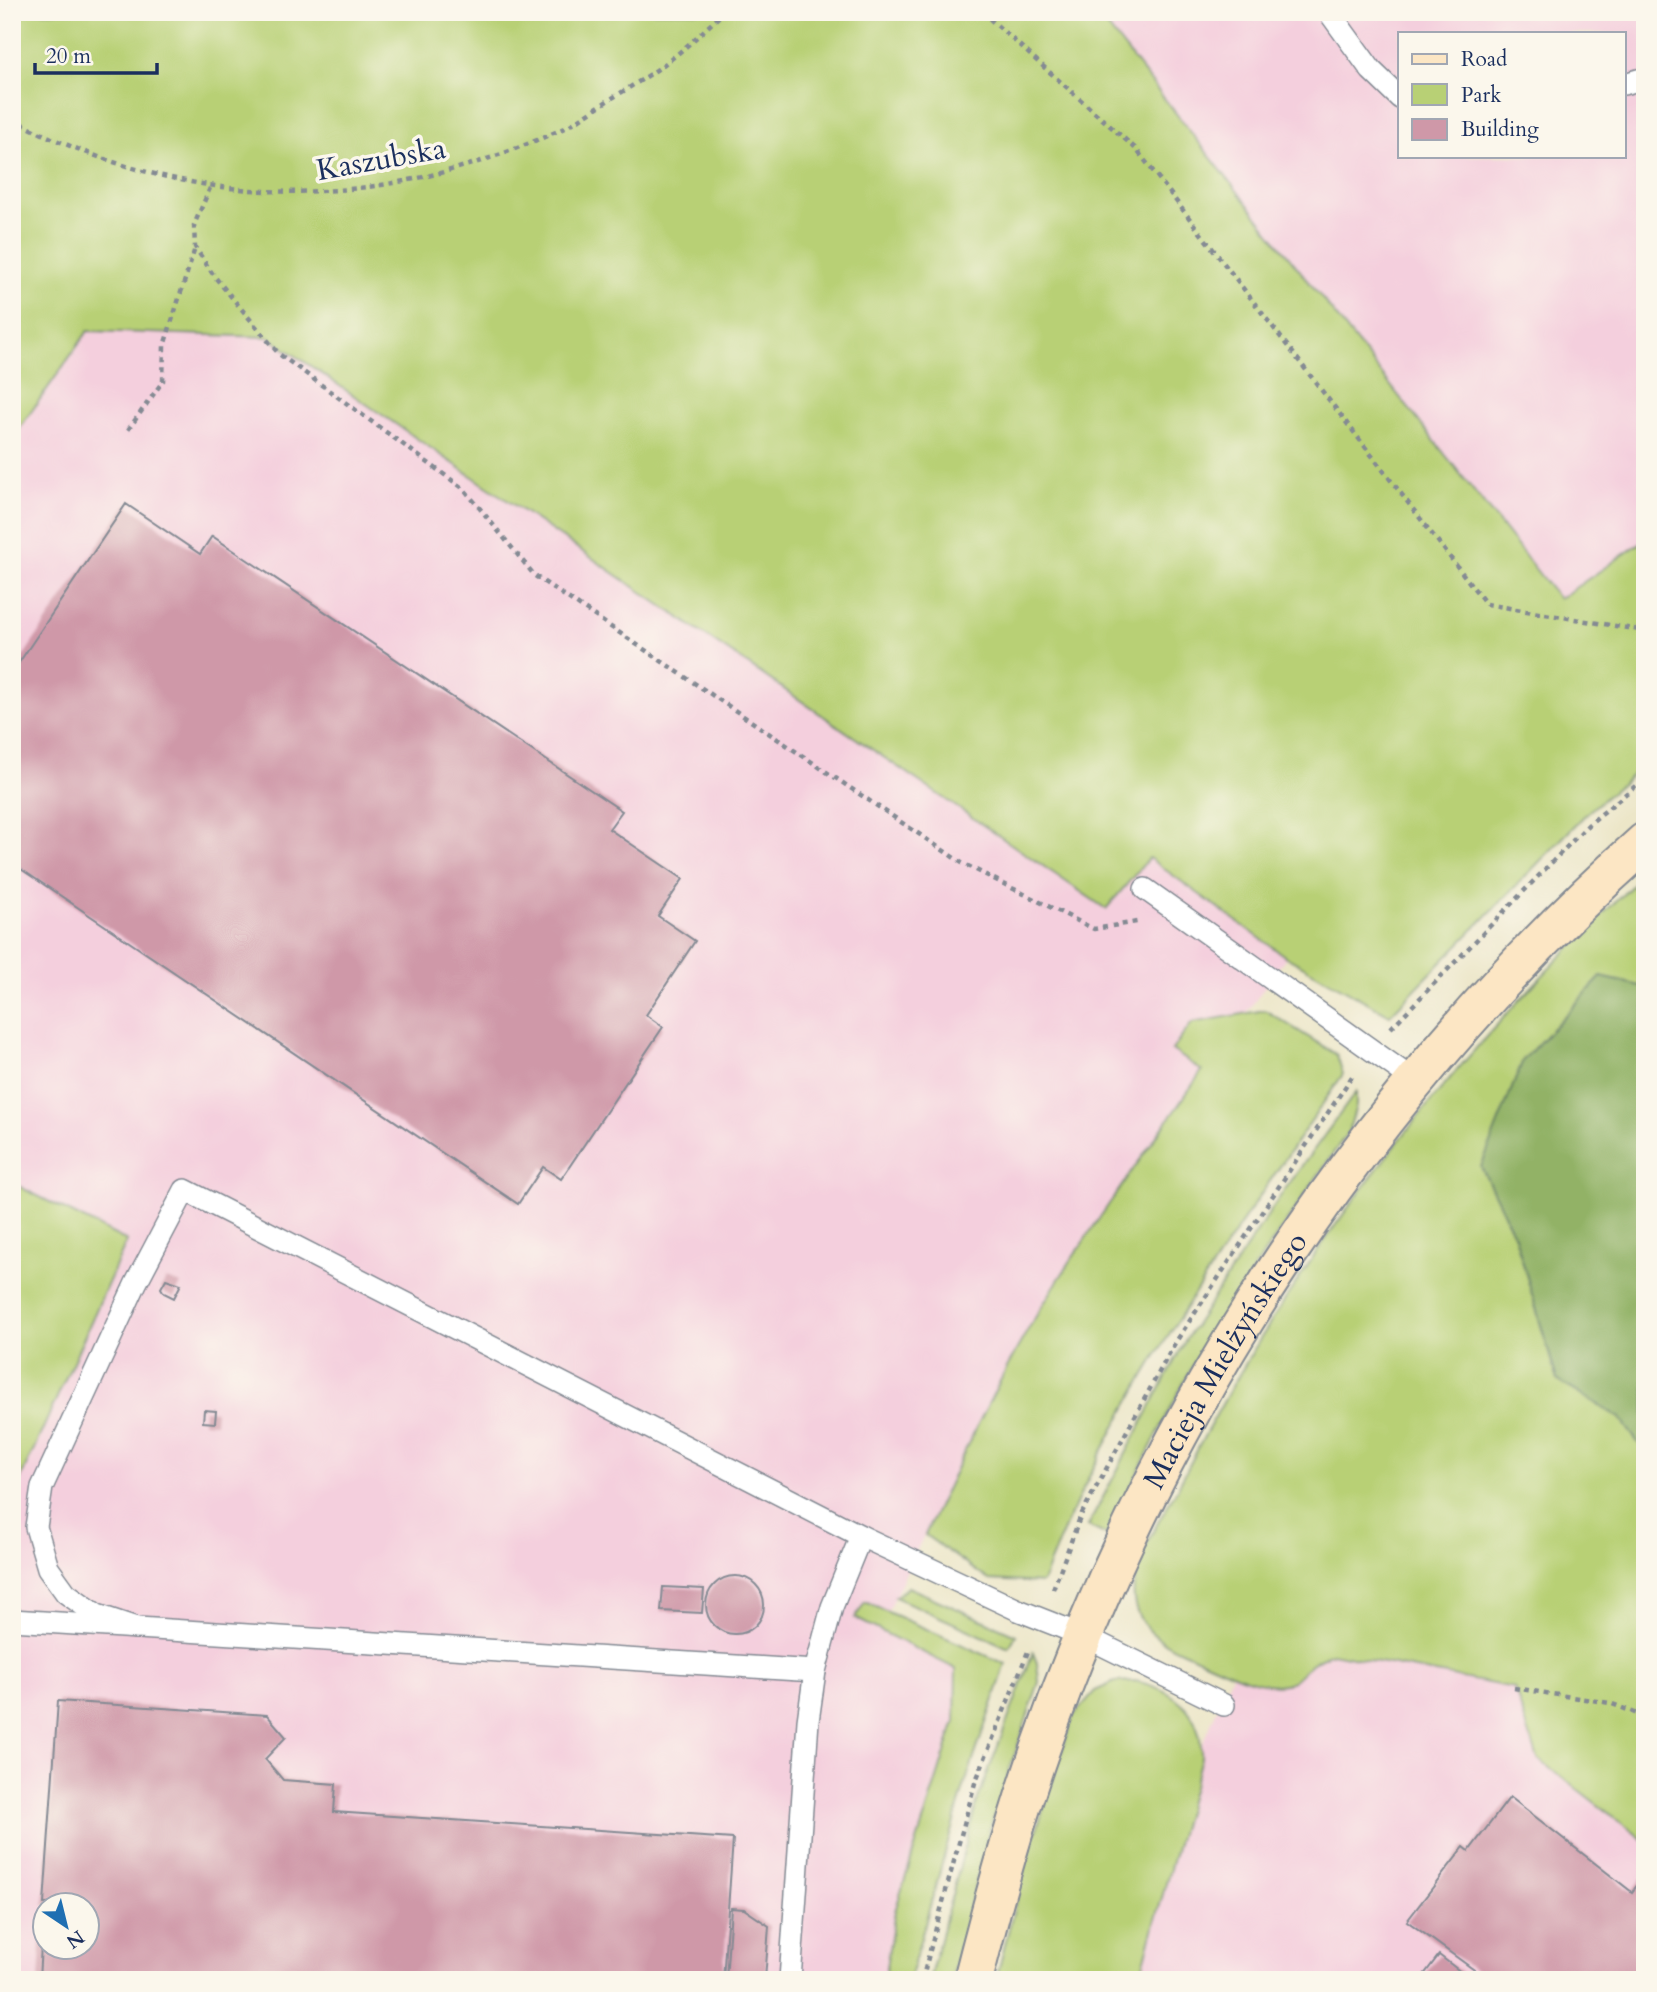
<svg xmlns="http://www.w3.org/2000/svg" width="1657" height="1992" font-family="Cardo,serif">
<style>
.built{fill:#f4cfdd;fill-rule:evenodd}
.green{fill:#b8d075;stroke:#6a806a;stroke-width:2}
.forest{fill:#92b266;stroke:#567062;stroke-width:2}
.building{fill:#cf98a8}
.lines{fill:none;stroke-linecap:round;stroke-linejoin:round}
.lane-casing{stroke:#848a93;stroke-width:24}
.secondary-casing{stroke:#848a93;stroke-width:42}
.path{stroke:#848a93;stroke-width:4.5;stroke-dasharray:5 5;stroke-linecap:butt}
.lane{stroke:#fff;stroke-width:21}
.secondary{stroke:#fce6c4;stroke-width:38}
.labels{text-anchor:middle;stroke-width:7;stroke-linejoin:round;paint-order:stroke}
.street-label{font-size:30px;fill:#1b2f5e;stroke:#fbf7ec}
</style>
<rect width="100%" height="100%" fill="#fbf7ec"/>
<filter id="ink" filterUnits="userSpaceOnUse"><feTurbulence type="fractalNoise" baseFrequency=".0143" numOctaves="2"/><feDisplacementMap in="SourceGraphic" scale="14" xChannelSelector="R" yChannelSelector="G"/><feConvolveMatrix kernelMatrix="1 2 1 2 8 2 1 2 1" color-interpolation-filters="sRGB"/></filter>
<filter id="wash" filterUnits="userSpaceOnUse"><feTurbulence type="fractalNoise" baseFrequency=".00686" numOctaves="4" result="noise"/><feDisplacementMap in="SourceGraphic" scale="28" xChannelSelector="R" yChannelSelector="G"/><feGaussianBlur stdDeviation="1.57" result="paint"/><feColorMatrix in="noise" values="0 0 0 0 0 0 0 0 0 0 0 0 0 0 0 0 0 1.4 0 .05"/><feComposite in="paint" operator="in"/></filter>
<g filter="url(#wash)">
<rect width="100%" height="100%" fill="#ece6c8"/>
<g class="built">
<path d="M1096,12H1645V540L1560,600ZM1400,33H1624V156H1400Z"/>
<path d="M88,331L268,337L1106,908L1148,857L1286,957L1096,1226L943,1496L879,1629L956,1669L955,1721L895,1911L884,1980H12V1498L127,1241L12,1183V439ZM46,1904H88V1946H46Z"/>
<polygon points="1274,1577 1645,1729 1645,1980 1126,1980 1176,1813 1202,1744"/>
</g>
<g class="green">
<polygon points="12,12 1096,12 1559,599 1645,540 1645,764 1587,813 1390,1015 1286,957 1149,858 1106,909 268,337 88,331 12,439"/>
<path d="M1645,873V987L1601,977L1523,1060L1482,1167L1515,1236L1557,1380L1620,1418L1645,1452V1841L1538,1759L1514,1688L1332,1653C1325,1656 1318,1659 1312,1663C1305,1668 1298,1679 1291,1682C1264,1694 1209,1662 1183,1652C1162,1643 1141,1629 1135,1606C1126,1564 1161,1521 1179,1485C1298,1248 1454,1055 1645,873Z"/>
<path d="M1265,1010L1337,1055L1343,1074C1233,1237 1113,1398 1042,1583L989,1580L925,1535C954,1472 984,1410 1017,1349C1071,1252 1140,1162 1202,1071L1172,1050L1192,1023Z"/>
<polygon points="1356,1092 1356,1106 1349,1130 1206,1339 1106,1535 1088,1526 1185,1341 1283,1192"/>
<polygon points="12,1183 127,1241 12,1498"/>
<polygon points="908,1587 1016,1635 1009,1648 895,1597"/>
<polygon points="865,1602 1006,1664 963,1790 909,1980 884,1980 895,1911 955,1721 956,1669 855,1618"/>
<polygon points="1033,1653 1037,1663 1039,1682 989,1831 951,1980 929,1980 978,1799"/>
<path d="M1135,1681C1177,1690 1203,1714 1201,1758L1139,1980H996L1024,1869L1073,1716L1095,1691L1115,1682Z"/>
</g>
<polygon class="forest" points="1601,977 1645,987 1645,1452 1620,1418 1557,1380 1515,1236 1481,1167 1523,1060"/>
<g id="blocks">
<g class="building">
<polygon points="126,504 200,554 212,536 622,811 609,829 683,879 658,916 695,941 646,1015 663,1027 561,1179 543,1167 518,1204 12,863 12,673"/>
<polygon points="166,1279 181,1284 174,1298 164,1293 161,1288"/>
<polygon points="204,1410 216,1411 215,1423 203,1422"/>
<circle cx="735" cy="1605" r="29"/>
<polygon points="663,1587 704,1589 702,1613 661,1611"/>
<polygon points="58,1701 267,1715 286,1737 265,1759 283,1780 336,1784 334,1812 733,1839 723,1980 39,1980 43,1910 46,1946 88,1946 88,1904 44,1904"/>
<polygon points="1510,1797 1632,1892 1645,1875 1645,1980 1488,1980 1407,1921 1464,1847 1469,1851"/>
<polygon points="731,1908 744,1909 769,1926 765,1980 726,1980"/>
<polygon points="1439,1955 1471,1980 1420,1980"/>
</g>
</g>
</g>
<g filter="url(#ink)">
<use href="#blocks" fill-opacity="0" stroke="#848a93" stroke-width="2"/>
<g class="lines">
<g class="lane-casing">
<g id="lane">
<polyline points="1329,12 1371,70 1400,98"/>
<polyline points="1624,84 1645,78"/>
<polyline points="1145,889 1415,1081"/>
<polyline points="12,1620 815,1671"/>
<polyline points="136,1628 97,1615 66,1593 48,1568 36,1527 42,1487 136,1283 185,1190 861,1536 1018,1610 1084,1636 1224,1705"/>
<polyline points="790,1980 808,1721 815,1671 832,1607 861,1536"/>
</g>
</g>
<g class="secondary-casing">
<g id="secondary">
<path id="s1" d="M973,1980C993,1901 1014,1823 1041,1747C1161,1402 1372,1085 1645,842"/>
</g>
</g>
<g class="path">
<polyline points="982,12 1136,149 1486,604 1645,631"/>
<path d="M12,119C194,213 374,215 560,130C574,124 588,113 601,105C620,93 641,81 659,68C682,52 703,31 724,12"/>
<polyline points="210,188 194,225 195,247 214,276 279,354 464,489 535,576 962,863 1094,929 1137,922"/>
<polyline points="128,430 163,381 164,346 195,248"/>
<polyline points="1391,1028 1588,825 1645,778"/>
<polyline points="1053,1589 1081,1515 1175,1343 1353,1075"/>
<polyline points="1514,1688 1610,1703 1645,1717"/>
<polyline points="922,1980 975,1783 1029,1649"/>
</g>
<use href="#lane" class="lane"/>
<use href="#secondary" class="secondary"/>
</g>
</g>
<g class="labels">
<g class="street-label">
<text transform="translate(381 159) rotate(-10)" y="10">Kaszubska</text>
<text dy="10" stroke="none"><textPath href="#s1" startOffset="672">Macieja Mielżyńskiego</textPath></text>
</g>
</g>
<rect width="1657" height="1992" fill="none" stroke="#fbf7ec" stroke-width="42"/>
<rect x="1398" y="32" width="228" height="126" fill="#fbf7ec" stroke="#a1a7b3" stroke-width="2"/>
<rect x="1412" y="54" width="35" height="10" fill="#fce6c4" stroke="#a1a7b3" stroke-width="2"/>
<text x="1461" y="66" font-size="21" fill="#1b2f5e">Road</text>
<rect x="1412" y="84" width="35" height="21" fill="#b8d075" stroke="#a1a7b3" stroke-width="2"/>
<text x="1461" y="102" font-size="21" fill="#1b2f5e">Park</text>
<rect x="1412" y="119" width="35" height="21" fill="#cf98a8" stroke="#a1a7b3" stroke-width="2"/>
<text x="1461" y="136" font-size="21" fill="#1b2f5e">Building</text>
<g transform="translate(66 1926) rotate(145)"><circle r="33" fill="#fbf7ec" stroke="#a1a7b3" stroke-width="2"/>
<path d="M0-5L12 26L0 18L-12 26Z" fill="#1f6fb2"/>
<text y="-10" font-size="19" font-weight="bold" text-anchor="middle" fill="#1b2f5e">N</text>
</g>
<path d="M35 63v10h122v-10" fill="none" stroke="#1b2f5e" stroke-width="3.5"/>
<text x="46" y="63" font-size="21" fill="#1b2f5e" stroke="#fbf7ec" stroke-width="5" paint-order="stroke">20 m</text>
</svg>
